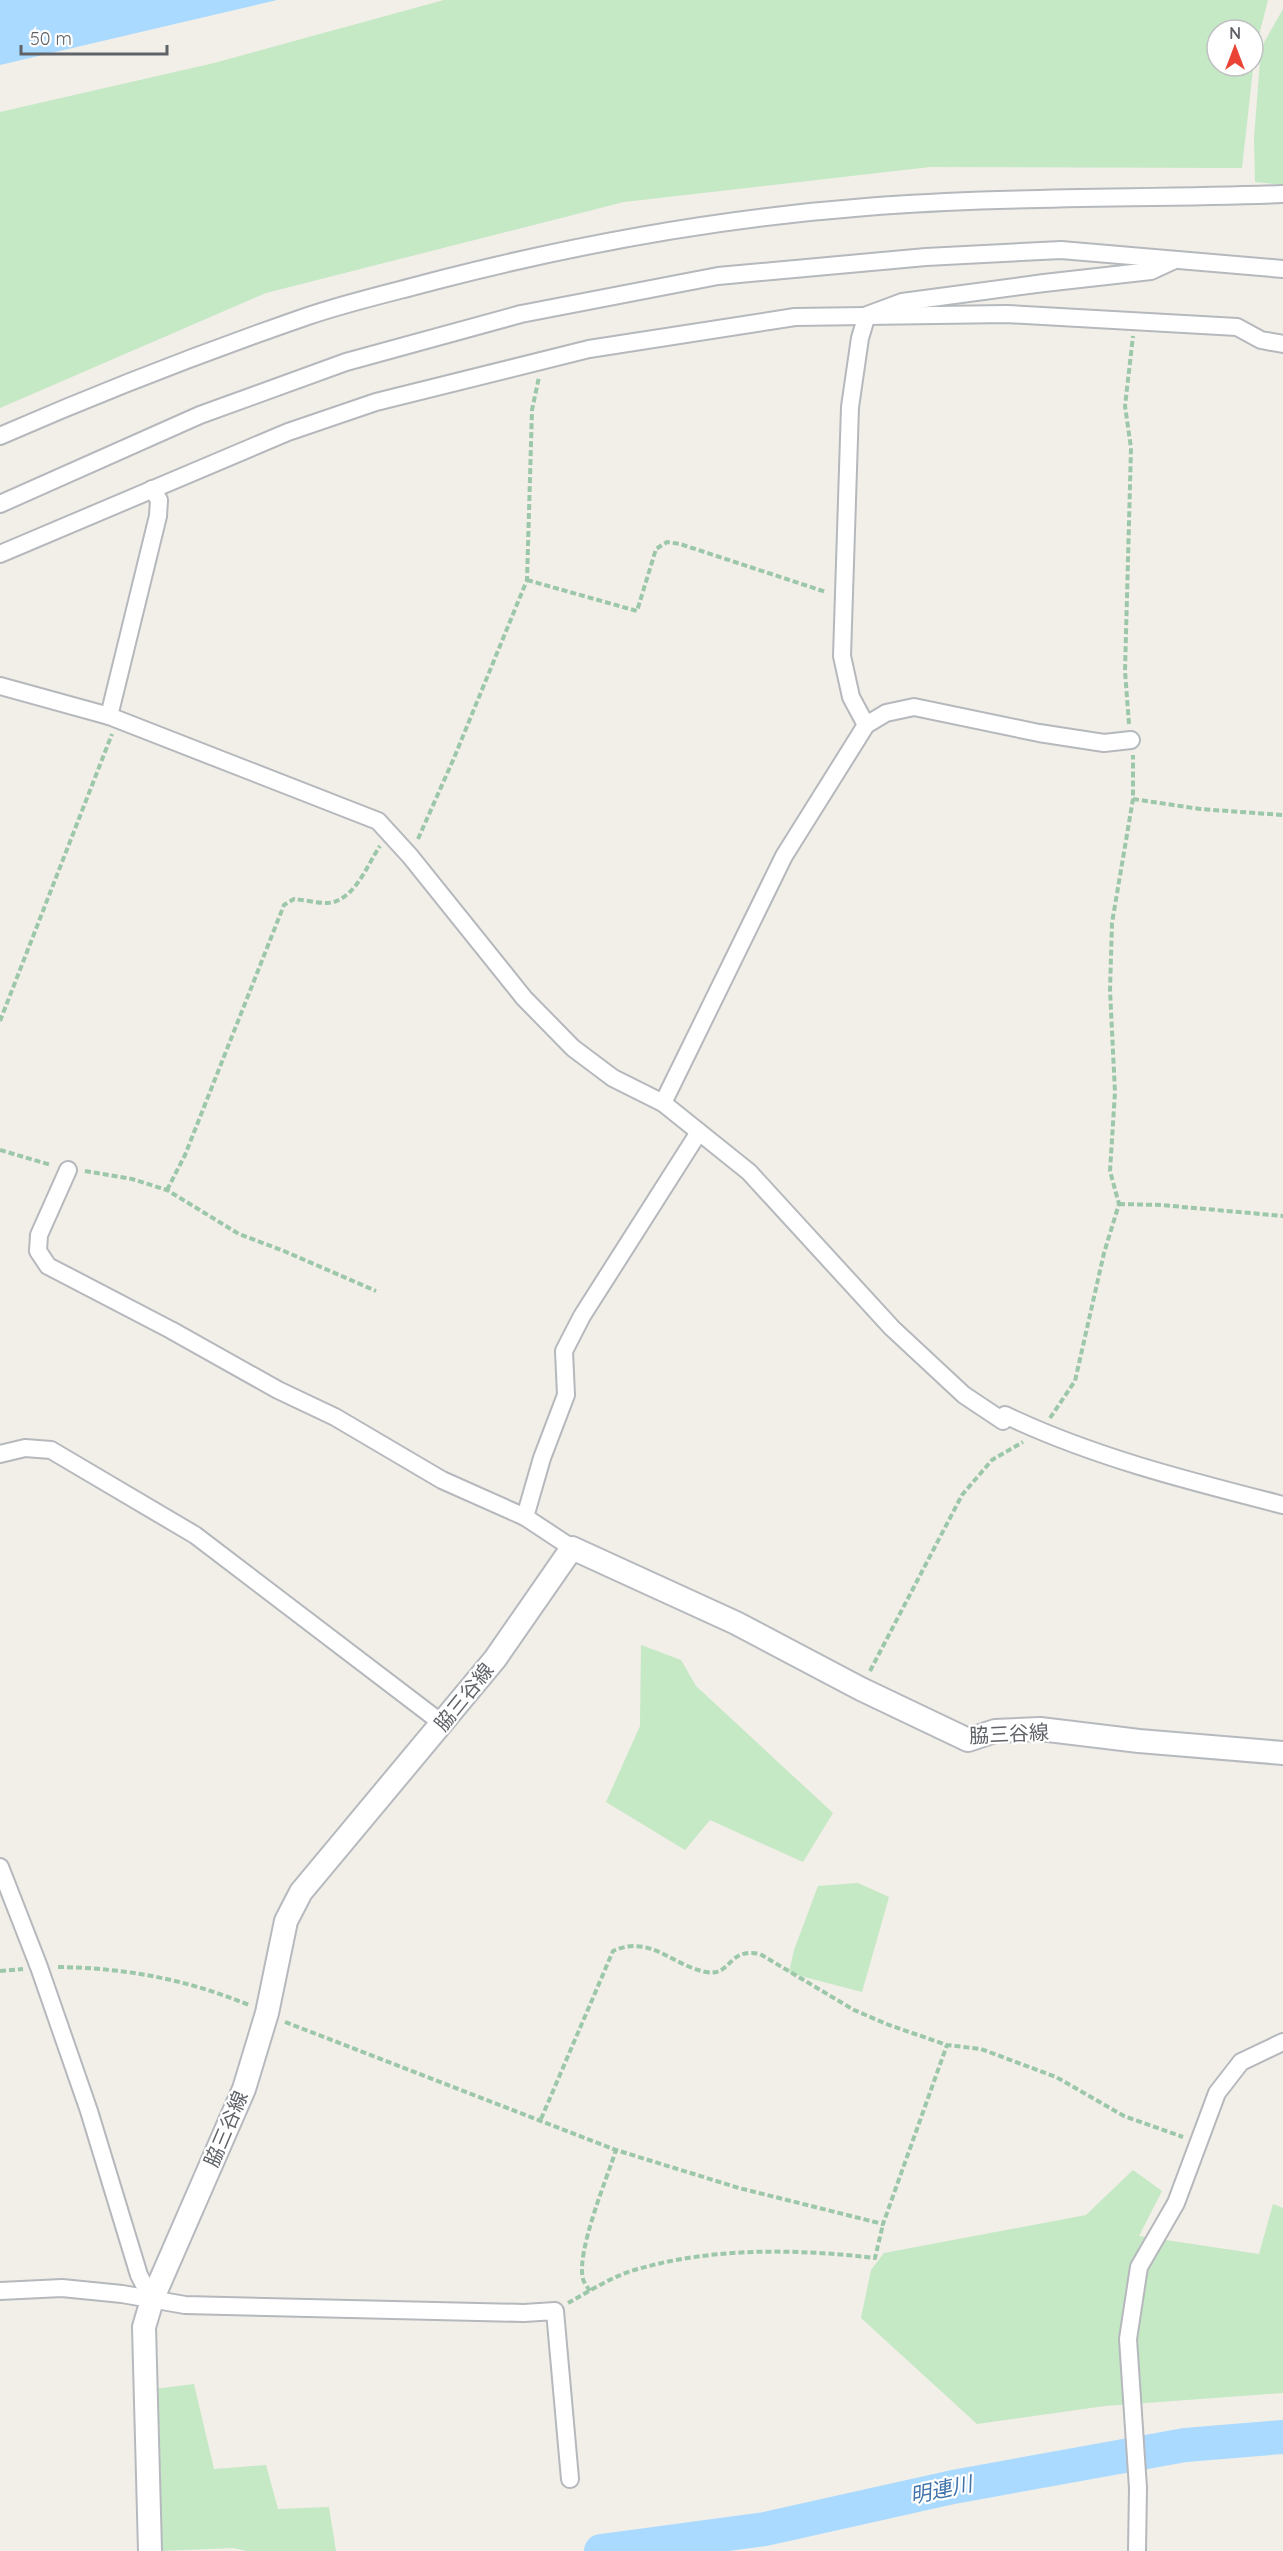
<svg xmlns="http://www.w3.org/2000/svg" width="1283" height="2551" font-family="Quicksand,'Noto Sans JP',sans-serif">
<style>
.green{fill:#c5e8c5;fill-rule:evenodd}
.water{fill:#aadaff}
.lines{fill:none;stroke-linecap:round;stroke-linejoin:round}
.river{stroke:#aadaff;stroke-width:34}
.minor-casing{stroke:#b5b8bc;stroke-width:20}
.secondary-casing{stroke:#b6babf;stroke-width:26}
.path{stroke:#9cc7a9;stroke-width:4;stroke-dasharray:6 3;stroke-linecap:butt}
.minor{stroke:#fff;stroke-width:16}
.secondary{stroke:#fff;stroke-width:22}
.labels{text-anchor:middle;stroke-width:4.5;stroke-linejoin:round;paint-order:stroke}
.street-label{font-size:20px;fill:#5f6368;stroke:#fff}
.water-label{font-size:21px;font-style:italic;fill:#4174aa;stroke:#fff}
</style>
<rect width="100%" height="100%" fill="#f1efe8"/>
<g class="green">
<path d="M444,0H1268L1255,51L1242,168L930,167L624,202L266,293L0,408V112L214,63ZM1217,30H1253V66H1217Z"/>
<polygon points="1283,9 1283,185 1255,182 1254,138 1261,48"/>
<polygon points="641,1645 681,1660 696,1686 833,1813 803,1862 710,1820 685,1850 606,1802 640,1726"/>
<polygon points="858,1883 889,1897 862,1992 789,1973 794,1950 818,1886"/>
<polygon points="1133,2170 1162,2191 1139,2236 1259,2254 1273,2204 1283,2208 1283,2393 1105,2406 977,2424 861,2318 871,2270 884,2253 1086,2215"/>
<polygon points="194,2384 214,2469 266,2465 278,2509 329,2507 336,2551 246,2551 234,2548 160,2551 154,2389"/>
</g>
<polygon class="water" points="0,0 277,0 0,65"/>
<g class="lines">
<polyline class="river" points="601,2551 765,2529 953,2487 1185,2445 1283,2437"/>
<g class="minor-casing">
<g id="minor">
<path d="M0,436C101,392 204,352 308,316C352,301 398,291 442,279C582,243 723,218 866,207C1005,196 1144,199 1283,194"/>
<polyline points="0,504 200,415 346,362 521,314 718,276 926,257 1061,250 1283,269"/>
<polyline points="0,554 288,432 376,402 589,349 795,317 1007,314 1237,327 1261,340 1283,344"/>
<path d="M0,686L109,716L378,821L410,856L524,998L573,1048L613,1078L663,1103L749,1172L892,1328L964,1395L1003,1421L1005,1415C1093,1457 1189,1481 1283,1505"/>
<polyline points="109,716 158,516 159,500 152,489"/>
<polyline points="866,725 851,697 842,656 850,407 860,338 867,315 902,302 1044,283 1151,271 1175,260"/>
<polyline points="663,1103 784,856 866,725 886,713 914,707 1039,733 1104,743 1131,740"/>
<polyline points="68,1170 39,1235 38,1251 48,1266 171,1330 278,1390 335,1417 442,1480 525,1517 572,1548"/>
<polyline points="0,1454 25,1448 51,1450 195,1535 443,1724"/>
<polyline points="525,1517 542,1458 566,1395 564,1351 582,1316 699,1132"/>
<polyline points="0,1867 39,1967 89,2111 139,2275 152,2300"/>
<polyline points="0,2291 62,2288 122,2294 185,2305 524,2313 555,2311 570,2479"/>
<polyline points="1137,2551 1138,2488 1128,2339 1139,2267 1176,2203 1217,2093 1241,2062 1283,2042"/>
</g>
</g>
<g class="secondary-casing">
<polyline id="secondary" points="150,2551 144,2327 152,2300 244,2089 267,2013 286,1921 301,1892 495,1659 572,1548 736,1623 861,1689 968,1740 995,1731 1040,1729 1139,1741 1283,1753"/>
</g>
<g class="path">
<polyline points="527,580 637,611 656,549 667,542 680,544 826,592"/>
<polyline points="1129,724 1125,671 1131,448 1125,406 1133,336"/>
<polyline points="1133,799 1200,809 1283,815"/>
<polyline points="418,839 454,758 527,580 532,410 539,377"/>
<polyline points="0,1021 112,734"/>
<polyline points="0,1150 51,1165"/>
<polyline points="85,1171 132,1179 167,1190 239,1234 284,1251 376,1291"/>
<path d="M167,1190L185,1155L284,905L294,899C304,900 317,903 327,903C354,902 367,865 380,846"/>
<polyline points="1119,1204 1161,1205 1283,1216"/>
<polyline points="1050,1418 1075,1381 1104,1253 1119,1204 1110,1171 1115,1092 1110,990 1112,923 1133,799 1133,755"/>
<polyline points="870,1671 962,1495 992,1460 1023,1442"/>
<path d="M58,1967C125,1968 186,1979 249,2005"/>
<polyline points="0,1971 23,1969"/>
<polyline points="285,2022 616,2150 739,2188 883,2224 947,2045"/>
<path d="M541,2119L613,1951C650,1934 673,1966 706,1972C732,1977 727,1947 760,1954L854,2010L889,2025L947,2045L981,2049L1056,2077L1124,2116L1183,2137"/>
<path d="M590,2291C588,2288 584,2283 583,2279C576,2252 607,2178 616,2150"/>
<path d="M568,2303C590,2291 614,2275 638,2269C714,2247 798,2249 875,2258L883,2224"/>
</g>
<use href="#minor" class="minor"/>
<use href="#secondary" class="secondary"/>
</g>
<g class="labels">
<g class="street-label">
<text transform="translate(464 1697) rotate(-51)" y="7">脇三谷線</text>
<text transform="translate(1009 1734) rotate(-3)" y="7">脇三谷線</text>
<text transform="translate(226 2129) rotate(-67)" y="7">脇三谷線</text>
</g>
<g class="water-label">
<text transform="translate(941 2490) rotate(-12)" y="7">明連川</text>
</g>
</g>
<g transform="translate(1235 48)"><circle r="28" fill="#ffffff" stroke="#bfc1c3" stroke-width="1.5"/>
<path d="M0-4.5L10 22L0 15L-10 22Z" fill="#ea4335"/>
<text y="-9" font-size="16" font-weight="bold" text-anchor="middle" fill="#5f6368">N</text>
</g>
<path d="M21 45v9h146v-9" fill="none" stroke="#5f6368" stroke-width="3"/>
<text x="30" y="45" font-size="18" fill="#5f6368" stroke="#ffffff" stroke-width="4.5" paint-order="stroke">50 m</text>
</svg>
